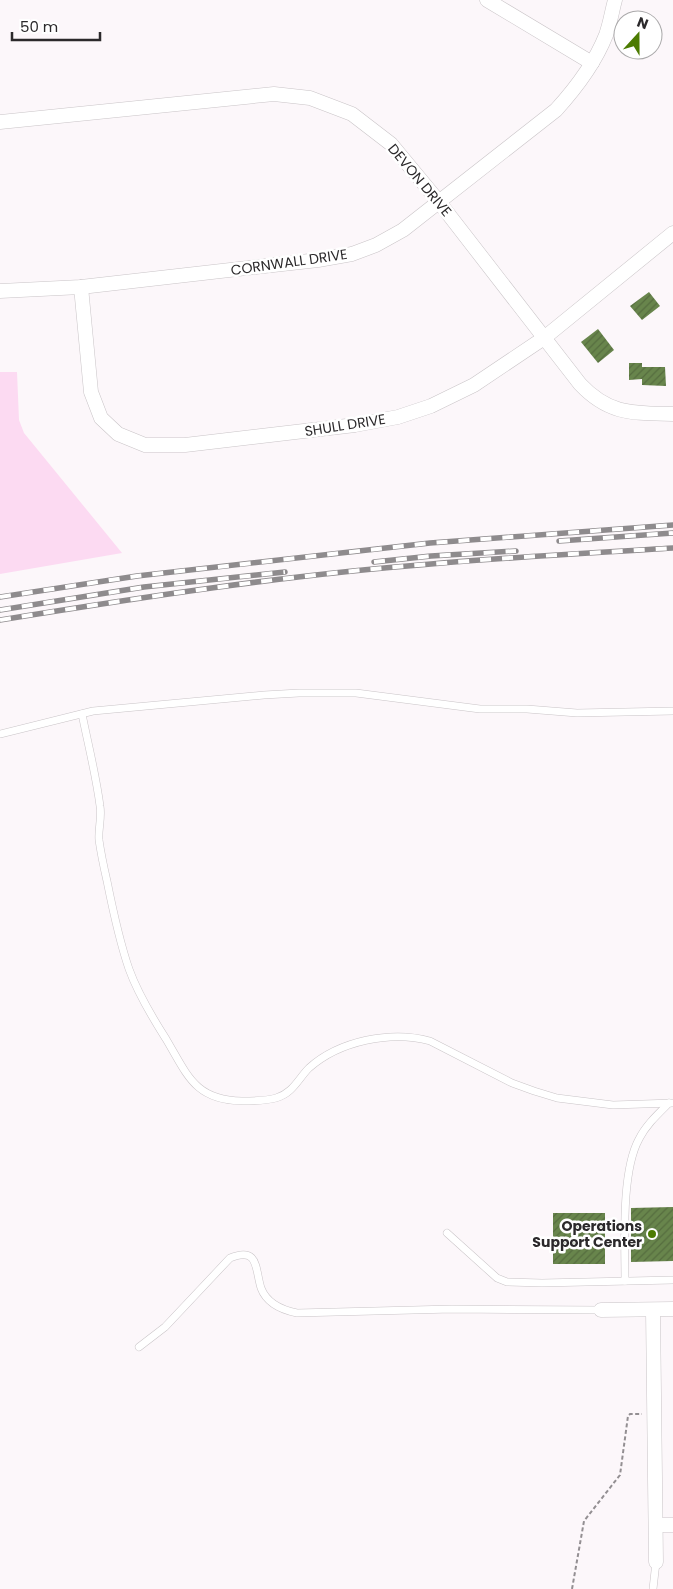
<svg xmlns="http://www.w3.org/2000/svg" width="673" height="1589" font-family="Poppins,sans-serif">
<style>
.park{fill:#fcdaf2}
.building{fill:url(#building-hatch)}
.lines{fill:none;stroke-linecap:round;stroke-linejoin:round}
.lane-casing{stroke:#c9c4c7;stroke-width:8}
.street-casing{stroke:#c9c4c7;stroke-width:15}
.path{stroke:#938f92;stroke-width:2;stroke-dasharray:4 2.5;stroke-linecap:butt}
.lane{stroke:#fff;stroke-width:7}
.street{stroke:#fff;stroke-width:14}
.rail-casing{stroke:#8e8b8d;stroke-width:5.5}
.rail{stroke:#fff;stroke-width:4;stroke-dasharray:11;stroke-linecap:butt}
.poi-dot{fill:#4c7b01;stroke:#fff;stroke-width:2}
.labels{text-anchor:middle;stroke-width:5;stroke-linejoin:round;paint-order:stroke}
.street-label{font-size:14px;fill:#2b292b;stroke:#fff}
.poi-label{font-size:14px;font-weight:bold;fill:#2b292b;stroke:#fff;text-anchor:end}
</style>
<defs>
<pattern id="building-hatch" width="6" height="6" patternUnits="userSpaceOnUse" patternTransform="scale(1.25)"><rect width="6" height="6" fill="#68854c"/><path d="M-1 1l2-2M0 6l6-6M5 7l2-2" fill="none" stroke="#566d3f"/></pattern>
</defs>
<rect width="100%" height="100%" fill="#fcf7fa"/>
<polygon class="park" points="0,372 17,372 19,420 24,433 122,553 0,574"/>
<g class="building">
<polygon points="649,292 660,306 642,320 630,306"/>
<polygon points="598,329 614,350 598,363 581,342"/>
<polygon points="629,363 642,363 642,367 665,367 666,386 642,385 642,379 629,380"/>
<polygon points="673,1207 673,1261 631,1262 631,1208"/>
<rect x="553" y="1213" width="52" height="51"/>
</g>
<g class="lines">
<g class="lane-casing">
<g id="lane">
<path d="M82,714C88,744 96,775 100,806C102,818 98,829 99,840C101,854 104,868 107,881C113,911 119,940 129,969C138,994 152,1017 166,1039C188,1076 195,1100 242,1101C254,1101 265,1101 276,1098C293,1093 298,1079 309,1068C339,1041 391,1030 430,1041L512,1083L534,1091L557,1098L613,1105L673,1103"/>
<polyline points="0,734 93,711 264,695 299,693 356,693 480,709 527,709 577,713 673,711"/>
<polyline points="447,1233 497,1278 507,1282 542,1283 673,1280"/>
<path d="M625,1281C625,1242 621,1172 639,1139C646,1125 658,1114 669,1103"/>
<path d="M139,1347L165,1327L230,1258C259,1246 255,1269 261,1288C267,1304 282,1310 297,1313L452,1309L601,1310"/>
<polyline points="653,1589 656,1562"/>
</g>
</g>
<g class="street-casing">
<g id="street">
<polyline points="487,0 592,63"/>
<path d="M0,122L274,94L310,98L352,114L391,144L439,202L580,384C609,415 633,413 673,414"/>
<polyline points="81,287 91,392 101,418 118,434 145,445 185,445 355,425 398,417 431,406 474,385 544,338 673,233"/>
<path d="M0,291L81,287L318,260L352,254L376,245L403,230L556,110C576,88 595,63 606,35C610,24 612,11 615,0"/>
<polyline points="601,1310 673,1309"/>
<polyline points="653,1310 656,1562"/>
<polyline points="657,1525 673,1525"/>
</g>
</g>
<polyline class="path" points="572,1589 584,1521 620,1475 628,1416 630,1414 642,1414"/>
<use href="#lane" class="lane"/>
<use href="#street" class="street"/>
<g class="rail-casing">
<g id="rail">
<polyline points="559,541 673,533"/>
<polyline points="374,562 431,556 516,551"/>
<polyline points="0,597 137,576 430,543 673,525"/>
<polyline points="0,610 144,587 285,572"/>
<path d="M0,620C143,597 287,575 431,564C512,557 592,553 673,548"/>
</g>
</g>
<use href="#rail" class="rail"/>
</g>
<circle class="poi-dot" cx="652" cy="1234" r="5"/>
<g class="labels">
<g class="street-label">
<text transform="translate(420 180) rotate(50)" y="5">DEVON DRIVE</text>
<text transform="translate(289 262) rotate(-8)" y="5">CORNWALL DRIVE</text>
<text transform="translate(345 425) rotate(-9)" y="5">SHULL DRIVE</text>
</g>
<g class="poi-label">
<text x="642" y="1231">Operations<tspan x="642" dy="16">Support Center</tspan></text>
</g>
</g>
<g transform="translate(638 35) rotate(21)"><circle r="24" fill="#ffffff" stroke="#aaa9aa"/>
<path d="M0-4L9 19L0 12L-9 19Z" fill="#4c7b01"/>
<text y="-8" font-size="14" font-weight="bold" text-anchor="middle" fill="#2b292b">N</text>
</g>
<path d="M12 32v8h88v-8" fill="none" stroke="#2b292b" stroke-width="2.5"/>
<text x="20" y="32" font-size="15" fill="#2b292b" stroke="#ffffff" stroke-width="4" paint-order="stroke">50 m</text>
</svg>
